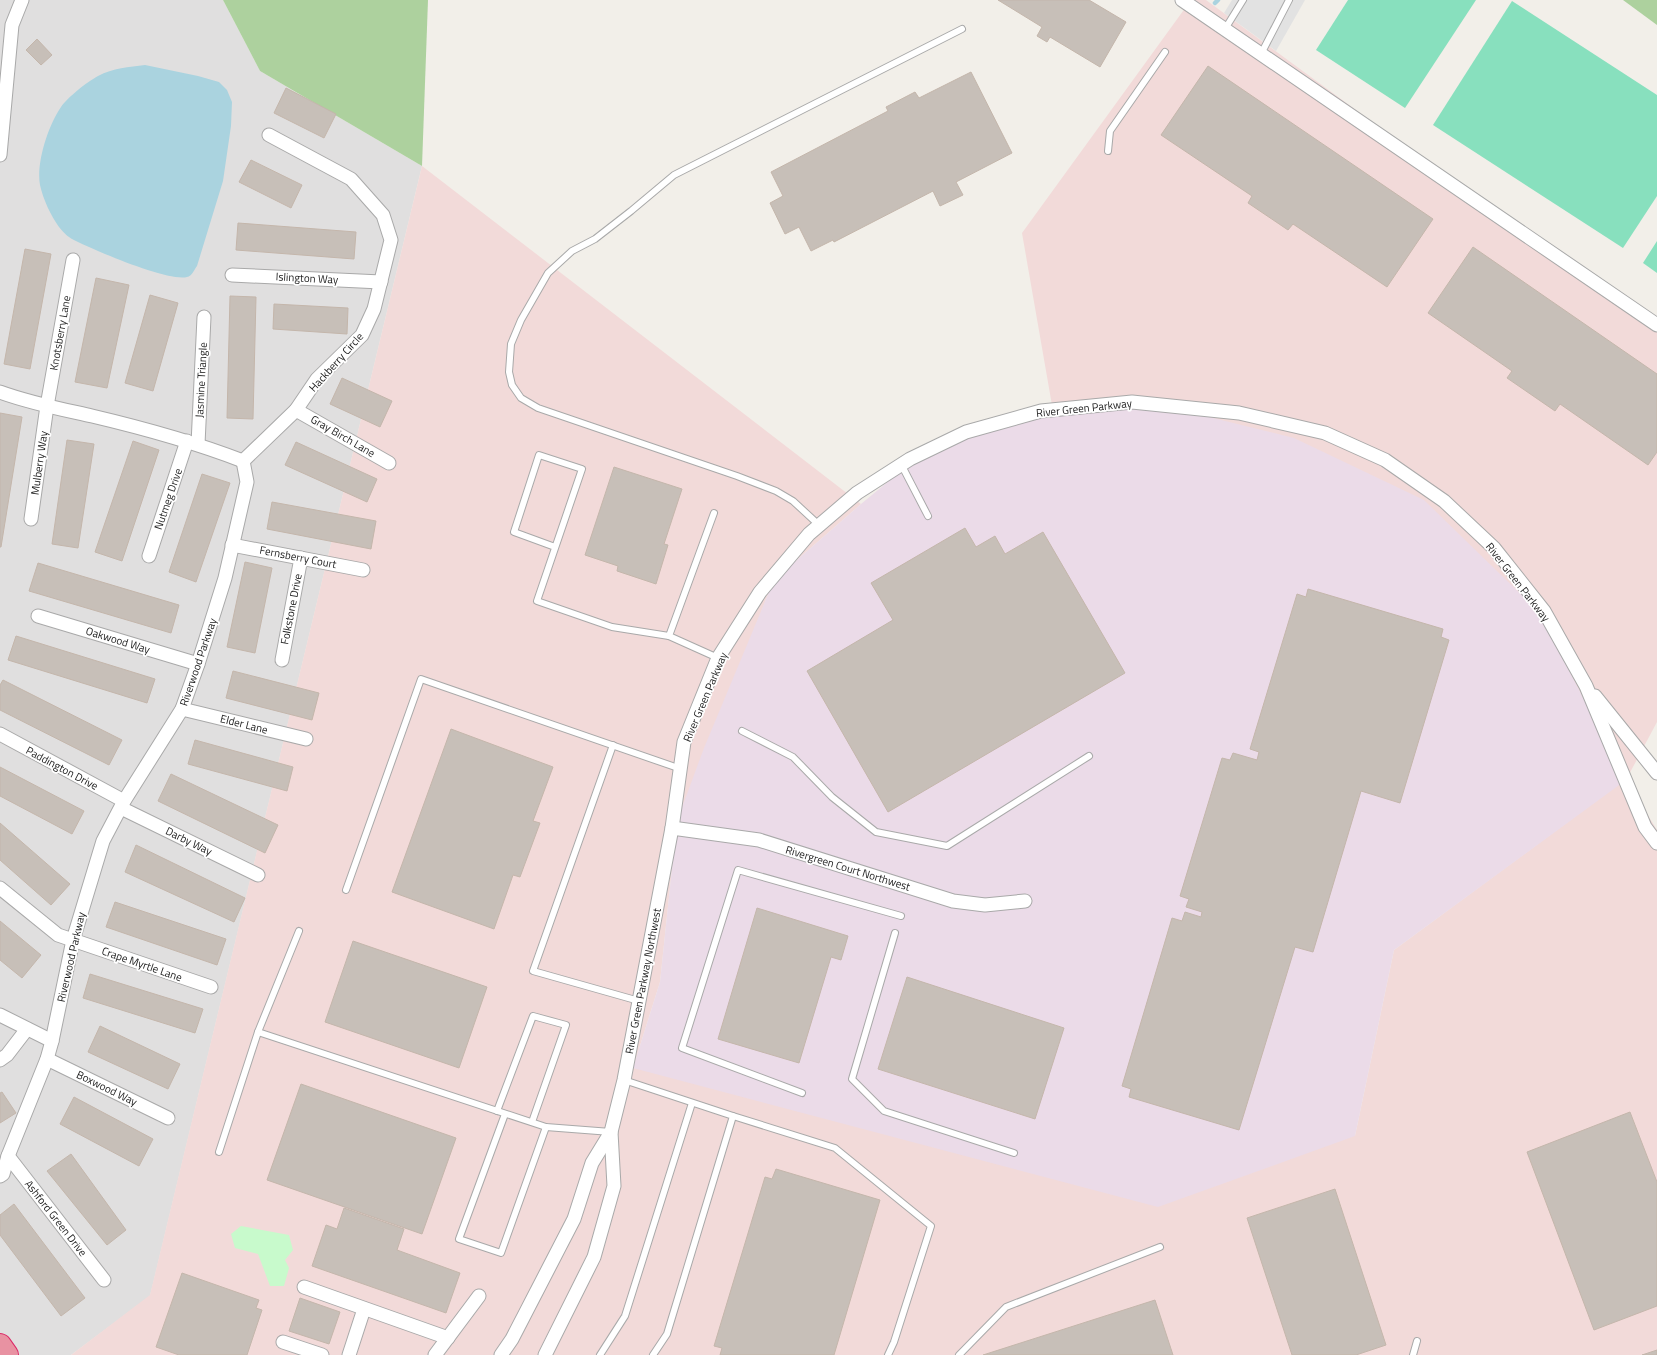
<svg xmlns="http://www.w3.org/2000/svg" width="1657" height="1355" font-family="'Titillium Web',sans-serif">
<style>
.residential{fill:#e0dfdf}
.commercial{fill:#f2dad9}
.industrial{fill:#ebdbe8}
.forest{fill:#add19e}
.park{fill:#c8facc}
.pitch{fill:#88e0be}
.parking{fill:#e2e2e2}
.water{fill:#aad3df}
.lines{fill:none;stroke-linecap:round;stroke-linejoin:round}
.stream{stroke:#aad3df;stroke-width:4.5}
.building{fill:#c7bfb8;stroke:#c4b6ab}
.lane-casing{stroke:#a9a9a9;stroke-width:8}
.street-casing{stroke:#a9a9a9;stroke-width:15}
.highway-casing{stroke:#dc2a67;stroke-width:24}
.lane{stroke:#fff;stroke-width:6}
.street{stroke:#fff;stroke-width:13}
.highway{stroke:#e892a2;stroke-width:22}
.labels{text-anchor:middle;stroke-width:3.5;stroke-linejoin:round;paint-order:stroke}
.street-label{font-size:11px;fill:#222;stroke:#fff}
</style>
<rect width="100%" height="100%" fill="#f2efe9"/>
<polygon class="residential" points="0,0 223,0 260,71 422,166 150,1296 71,1355 0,1355"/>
<polygon class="commercial" points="1191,0 1206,0 1657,331 1657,722 1626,780 1657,830 1657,1355 71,1355 150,1295 422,166 861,504 774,580 677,821 660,982 633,1068 1355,1136 1394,950 1626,779 1053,411 1022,233"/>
<polygon class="industrial" points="1152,403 1294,438 1424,500 1538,611 1626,780 1394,950 1355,1136 1158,1207 633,1068 660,982 677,821 704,748 774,580 861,504 913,461 966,425"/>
<g class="forest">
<polygon points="223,0 428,0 422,166 260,71"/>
<polygon points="1623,0 1657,0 1657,25"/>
</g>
<polygon class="park" points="241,1226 289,1235 293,1250 285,1260 289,1268 284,1286 270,1286 258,1254 235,1248 231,1234"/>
<g class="pitch">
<polygon points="1348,0 1476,0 1405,108 1316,50"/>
<polygon points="1512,1 1657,95 1657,196 1623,248 1433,125"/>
<polygon points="1657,241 1657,273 1643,263"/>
</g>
<polygon class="parking" points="1232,0 1305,0 1276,51 1224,13"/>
<path class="water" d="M145,65L198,76L219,82L227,90L232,102L231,126L223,181L197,266C194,270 192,276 187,277C168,282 91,249 72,239C68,237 62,231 59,227C51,216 43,199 40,185C36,163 48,126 61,107C68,97 87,82 98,76C113,68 129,67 145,65Z"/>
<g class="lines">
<polyline class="stream" points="1215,3 1218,0"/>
</g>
<g class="building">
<polygon points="998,0 1089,0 1126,22 1100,67 1050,37 1047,42 1037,36 1042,27"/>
<polygon points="37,39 52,55 41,65 26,50"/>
<polygon points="1208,66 1433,219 1387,287 1293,224 1288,230 1248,203 1252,196 1161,135"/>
<polygon points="971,72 1012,153 956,182 963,195 940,206 933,191 834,242 833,240 811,251 799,227 785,234 770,203 783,196 771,172 888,111 886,107 915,92 919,98"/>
<polygon points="286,88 336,114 324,138 274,113"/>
<polygon points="251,160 302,185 291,208 239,182"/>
<polygon points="238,223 356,232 354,259 236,250"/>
<polygon points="1473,247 1657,374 1657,452 1648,465 1560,404 1555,411 1507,378 1512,371 1428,313"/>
<polygon points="25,249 51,254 30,369 4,364"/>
<polygon points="96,278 129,285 107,388 75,382"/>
<polygon points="150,295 178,303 153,391 125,383"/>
<polygon points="230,296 256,297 253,419 227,418"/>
<polygon points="274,304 348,308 347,334 273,329"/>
<polygon points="342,378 392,401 380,427 330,404"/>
<polygon points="0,413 22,417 1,547 0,547"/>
<polygon points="67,440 94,444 78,548 52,544"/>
<polygon points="133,441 159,450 122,561 95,552"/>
<polygon points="296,442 377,479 367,502 285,465"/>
<polygon points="614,467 682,489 664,544 668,545 656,584 617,571 618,566 585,555"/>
<polygon points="202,474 230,483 196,582 169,572"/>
<polygon points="272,502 376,521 371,549 267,529"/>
<polygon points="965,528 976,547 995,536 1005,554 1043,532 1125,673 888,812 807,671 893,620 871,583"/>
<polygon points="245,562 272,568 255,653 227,647"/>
<polygon points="38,563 179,605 171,633 29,591"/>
<polygon points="1308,589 1443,629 1441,637 1449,640 1400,803 1361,791 1313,952 1295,947 1239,1130 1129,1097 1131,1089 1122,1086 1172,918 1182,921 1185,912 1201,917 1202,912 1186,907 1189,899 1180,896 1222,758 1230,760 1233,753 1257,760 1259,752 1250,749 1297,594 1306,597"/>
<polygon points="16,636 155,679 147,703 8,660"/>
<polygon points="233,671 319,693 312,720 226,698"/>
<polygon points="3,680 122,740 109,765 0,710 0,685"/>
<polygon points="451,729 553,767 533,821 540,823 520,877 513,875 494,929 392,892"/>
<polygon points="195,740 293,767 287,791 188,764"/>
<polygon points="0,767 84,811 72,834 0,796"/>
<polygon points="171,774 278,825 265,853 158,801"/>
<polygon points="0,823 70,884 51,905 0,860"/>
<polygon points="136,845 245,898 234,922 125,872"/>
<polygon points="115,902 226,939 217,965 106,927"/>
<polygon points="757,908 848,936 841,960 831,957 799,1063 718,1039"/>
<polygon points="0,921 41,955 22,978 0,960"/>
<polygon points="353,941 487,987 459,1068 325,1022"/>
<polygon points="90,974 203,1009 195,1033 83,998"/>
<polygon points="907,977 1064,1028 1035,1119 878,1069"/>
<polygon points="100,1026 180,1064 168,1089 88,1052"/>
<polygon points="301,1084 456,1138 422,1234 267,1180"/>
<polygon points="2,1092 16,1113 0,1123 0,1093"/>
<polygon points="74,1097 153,1139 139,1166 60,1124"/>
<polygon points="1630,1112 1657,1182 1657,1306 1594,1330 1527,1152"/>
<polygon points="71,1154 126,1230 107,1245 47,1171"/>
<polygon points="776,1169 880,1200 834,1355 720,1355 722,1348 714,1346 765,1177 772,1179"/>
<polygon points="1335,1189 1386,1345 1356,1355 1292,1355 1247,1218"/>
<polygon points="14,1204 85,1298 61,1316 0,1235 0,1215"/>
<polygon points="344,1208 404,1229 397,1250 460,1273 446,1313 312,1266 326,1225 337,1229"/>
<polygon points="182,1273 259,1300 256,1308 262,1310 247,1355 179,1355 156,1347"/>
<polygon points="300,1298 340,1312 329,1344 289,1331"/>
<polygon points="1155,1300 1173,1355 983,1355"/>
<polygon points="1657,1350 1657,1355 1642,1355"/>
</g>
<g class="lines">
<g class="lane-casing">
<g id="lane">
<polyline points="1225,29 1243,0"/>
<polyline points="1261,54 1289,0"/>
<polyline points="1108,151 1110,131 1165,52"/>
<polyline points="901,464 928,516"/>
<polyline points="714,513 669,636 718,658"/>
<polyline points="819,525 793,501 776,491 737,476 538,408 521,398 512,385 509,372 511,344 521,320 548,273 572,251 595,239 631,211 674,175 962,29"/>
<polyline points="555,547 514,532 539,455 582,469 537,601 612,627 669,636"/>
<polyline points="742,731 793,757 832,797 876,832 947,846 1089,756"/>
<polyline points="613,745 533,971 639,1001"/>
<polyline points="346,890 421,679 681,769"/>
<polyline points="895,933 852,1079 884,1111 1014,1153"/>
<polyline points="258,1032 299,931"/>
<polyline points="624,1080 733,1116 667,1334 653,1355"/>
<polyline points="802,1093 682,1048 738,870 901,916"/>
<polyline points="497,1111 533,1016 566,1025 532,1122"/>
<polyline points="505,1114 459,1239 501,1253 546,1127"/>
<polyline points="733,1116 835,1148 931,1226 894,1342 888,1355"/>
<polyline points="219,1152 258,1032 546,1127 611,1132"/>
<polyline points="600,1355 625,1316 692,1103"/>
<polyline points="959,1355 1006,1307 1160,1247"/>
<polyline points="1413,1355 1417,1341"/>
</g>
</g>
<g class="street-casing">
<g id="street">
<polyline points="1182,0 1657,325"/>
<polyline points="0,155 12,25 22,0"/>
<polyline points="232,275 381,282"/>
<path d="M0,392C30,403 61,409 92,416C143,428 194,442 243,461"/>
<polyline points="296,410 389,463"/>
<polyline points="198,444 204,317"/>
<polyline points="243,461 296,410 317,379 362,335 374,309 391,240 383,215 351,179 269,135"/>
<polyline points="31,519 47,406 73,260"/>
<polyline points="232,545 363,570"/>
<polyline points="149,556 187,441"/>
<polyline points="38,616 198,664"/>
<polyline points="282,660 301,558"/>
<polyline points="1595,696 1657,773"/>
<polyline points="182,709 306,739"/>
<polyline points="0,734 124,801"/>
<polyline points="121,808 258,875"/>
<polyline points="672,828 759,840 953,901 985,905 1025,901"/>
<polyline points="0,888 58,935 211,987"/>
<polyline points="0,1015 52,1041"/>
<polyline points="47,1059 168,1118"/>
<polyline points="0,1060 7,1055 27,1029"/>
<polyline points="8,1156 104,1280"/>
<polyline points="0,1176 3,1174 8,1156 47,1059 52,1041 73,940 103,841 124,801 182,709 198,664 225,578 247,482 243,461"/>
<polyline points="304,1287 448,1338"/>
<polyline points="283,1342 322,1355"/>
<polyline points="349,1355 364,1309"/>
<polyline points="435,1355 479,1296"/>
<polyline points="501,1355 512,1339 574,1219 592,1163 611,1132 624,1080 672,828 684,742 718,658 760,592 809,534 857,493 910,459 966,432 1041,411 1132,402 1239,413 1325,433 1385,460 1444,501 1494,548 1544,611 1586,686 1645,827 1657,843"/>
<polyline points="545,1355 594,1257 614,1186 611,1132"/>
</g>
</g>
<g class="highway-casing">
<polyline id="highway" points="0,1345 7,1355"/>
</g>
<use href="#lane" class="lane"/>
<use href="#street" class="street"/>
<use href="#highway" class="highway"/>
</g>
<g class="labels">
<g class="street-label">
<text transform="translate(307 278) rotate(3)" y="4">Islington Way</text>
<text transform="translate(60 333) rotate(-80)" y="4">Knotsberry Lane</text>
<text transform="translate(336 362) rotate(-48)" y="4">Hackberry Circle</text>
<text transform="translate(201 380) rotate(-87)" y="4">Jasmine Triangle</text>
<text transform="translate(1084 408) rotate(-6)" y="4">River Green Parkway</text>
<text transform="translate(343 436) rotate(30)" y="4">Gray Birch Lane</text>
<text transform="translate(39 463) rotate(-82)" y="4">Mulberry Way</text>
<text transform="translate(168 499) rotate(-71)" y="4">Nutmeg Drive</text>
<text transform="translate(298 557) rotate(11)" y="4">Fernsberry Court</text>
<text transform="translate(1518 582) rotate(52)" y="4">River Green Parkway</text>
<text transform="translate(291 609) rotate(-79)" y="4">Folkstone Drive</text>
<text transform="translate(118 640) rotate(17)" y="4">Oakwood Way</text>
<text transform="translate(198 662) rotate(-71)" y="4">Riverwood Parkway</text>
<text transform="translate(705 697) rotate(-67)" y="4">River Green Parkway</text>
<text transform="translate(244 724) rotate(14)" y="4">Elder Lane</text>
<text transform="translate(62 768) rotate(28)" y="4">Paddington Drive</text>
<text transform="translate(189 841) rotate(26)" y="4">Darby Way</text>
<text transform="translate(848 868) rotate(17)" y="4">Rivergreen Court Northwest</text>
<text transform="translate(71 957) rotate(-77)" y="4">Riverwood Parkway</text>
<text transform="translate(142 964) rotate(19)" y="4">Crape Myrtle Lane</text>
<text transform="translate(643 981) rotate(-79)" y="4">River Green Parkway Northwest</text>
<text transform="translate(107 1088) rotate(26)" y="4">Boxwood Way</text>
<text transform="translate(56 1218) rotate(52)" y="4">Ashford Green Drive</text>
</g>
</g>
</svg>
